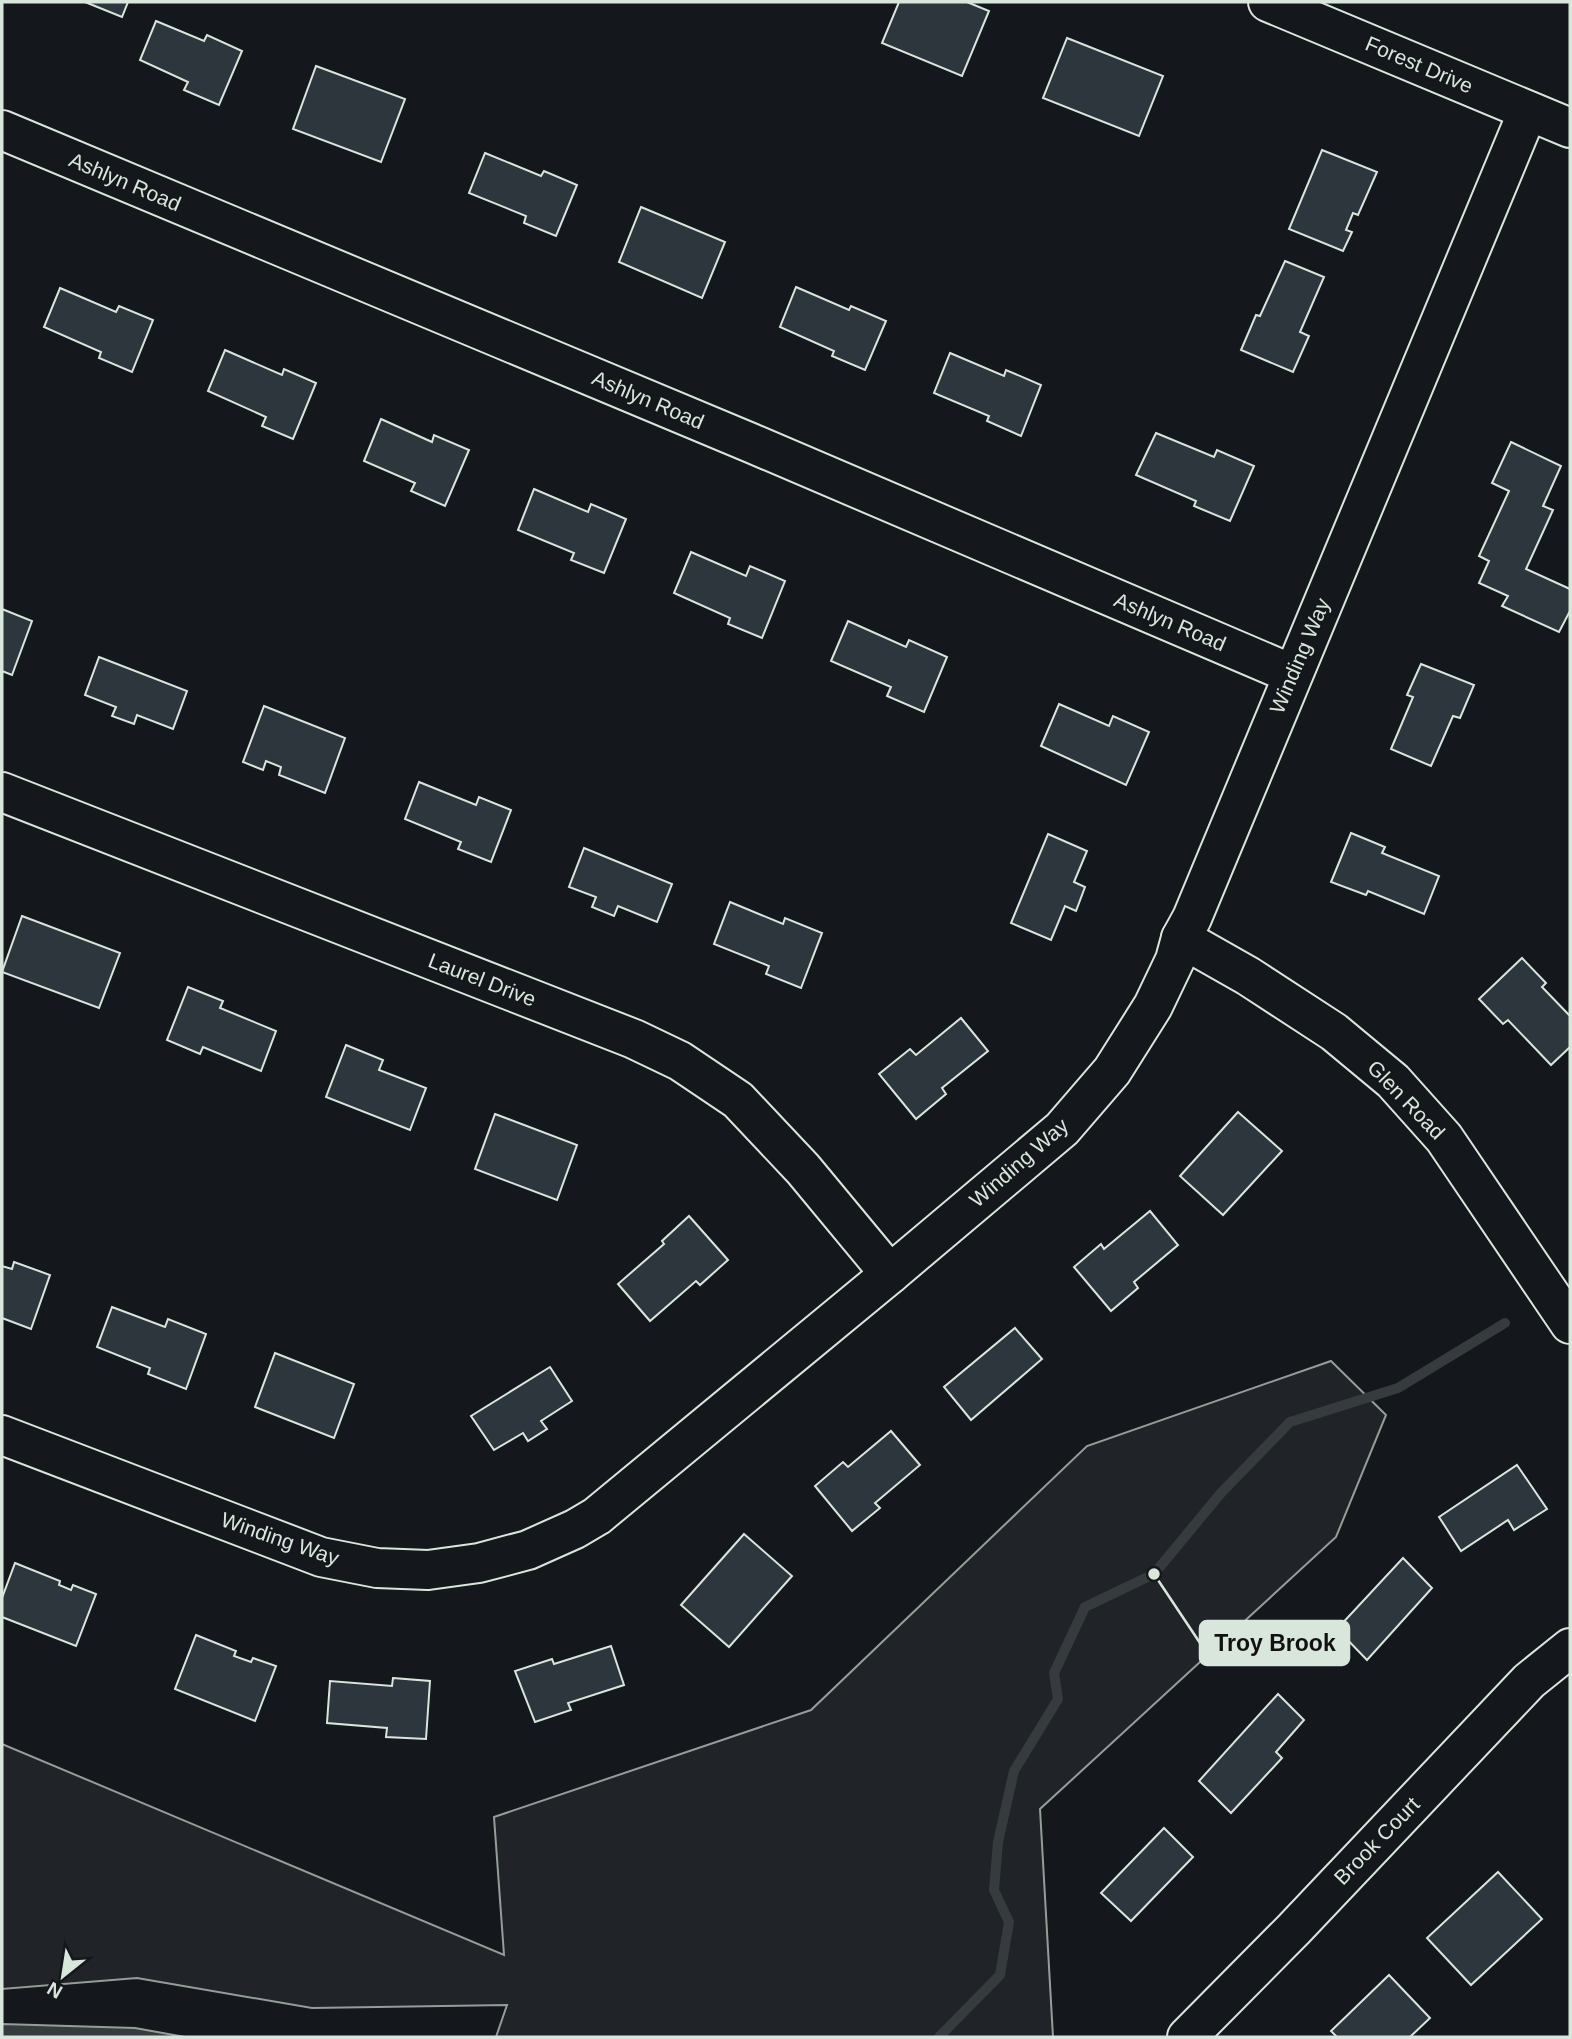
<svg xmlns="http://www.w3.org/2000/svg" width="1572" height="2039" font-family="Helvetica,sans-serif">
<style>
.green{fill:#202428;stroke:#939e99;stroke-width:2}
.water{fill:#363b3e;stroke:#939e99;stroke-width:2}
.lines{fill:none;stroke-linecap:round;stroke-linejoin:round}
.stream{stroke:#363b3e;stroke-width:10}
.building{fill:#2c363c;stroke:#d8e6dc;stroke-width:2}
.minor-casing{stroke:#d8e6dc;stroke-width:42}
.minor{stroke:#14181c;stroke-width:38}
.labels{text-anchor:middle;stroke-width:5;stroke-linejoin:round;paint-order:stroke}
.street-label{font-size:21px;fill:#d8e6dc;stroke:#14181c}
.leader{fill:none;stroke:#d8e6dc;stroke-width:2.5}
.callout-dot{fill:#d8e6dc;stroke:#14181c;stroke-width:2.5}
.callout{fill:#d8e6dc;stroke:#d8e6dc;stroke-width:2.5}
.callout-label{font-size:23px;text-anchor:middle;font-weight:bold;fill:#111}
</style>
<rect width="100%" height="100%" fill="#14181c"/>
<polygon class="green" points="1331,1361 1386,1415 1336,1537 1040,1809 1053,2037 496,2037 507,2005 312,2008 137,1978 2,1989 2,1744 504,1955 494,1817 811,1710 1087,1446"/>
<polygon class="water" points="2,2024 135,2028 185,2037 2,2037"/>
<g class="lines">
<polyline class="stream" points="939,2037 1000,1975 1009,1922 994,1890 998,1842 1014,1771 1058,1699 1054,1673 1085,1607 1154,1574 1221,1493 1290,1422 1398,1388 1505,1323"/>
</g>
<g class="building">
<polygon points="85,2 128,2 122,17"/>
<polygon points="899,2 967,2 989,11 962,76 882,43"/>
<polygon points="156,21 204,41 207,35 242,51 219,105 184,90 188,82 140,60"/>
<polygon points="1067,38 1163,76 1139,136 1043,98"/>
<polygon points="316,66 405,99 381,162 293,129"/>
<polygon points="1322,150 1377,172 1358,215 1353,213 1346,230 1352,232 1343,251 1289,229"/>
<polygon points="485,153 541,176 544,171 577,185 556,236 524,223 526,216 469,193"/>
<polygon points="641,207 725,242 702,298 619,262"/>
<polygon points="1285,261 1324,277 1300,332 1309,336 1293,372 1241,350 1256,315 1260,316"/>
<polygon points="796,287 849,310 851,306 886,321 865,370 832,356 834,351 780,327"/>
<polygon points="60,288 116,312 119,306 153,320 132,372 99,358 101,352 44,327"/>
<polygon points="225,350 282,375 284,369 316,383 293,439 262,426 266,417 208,391"/>
<polygon points="950,353 1004,376 1006,370 1041,385 1021,436 987,421 989,416 934,393"/>
<polygon points="381,419 432,442 434,435 469,450 445,506 411,491 415,483 364,461"/>
<polygon points="1156,433 1214,457 1217,450 1254,466 1230,521 1194,506 1196,501 1136,475"/>
<polygon points="1511,442 1561,466 1543,506 1553,510 1526,569 1570,589 1570,611 1559,632 1502,606 1508,596 1479,583 1489,561 1479,556 1509,491 1492,483"/>
<polygon points="534,489 588,512 591,504 626,519 604,573 571,560 574,553 518,530"/>
<polygon points="691,552 746,576 750,566 785,581 762,638 728,624 730,618 674,593"/>
<polygon points="2,609 32,621 12,675 2,671"/>
<polygon points="848,621 906,647 909,640 947,657 924,712 887,696 891,687 831,661"/>
<polygon points="99,657 187,691 173,729 137,715 134,724 112,716 116,707 85,695"/>
<polygon points="1421,664 1474,685 1460,718 1453,716 1431,766 1391,749 1413,697 1407,695"/>
<polygon points="1059,704 1109,726 1113,716 1149,732 1126,785 1041,746"/>
<polygon points="264,706 345,738 325,793 279,775 281,767 266,761 263,770 243,762"/>
<polygon points="419,782 476,805 479,797 511,810 491,862 458,849 461,842 405,819"/>
<polygon points="1351,833 1385,847 1382,853 1439,876 1424,914 1368,891 1366,895 1331,882"/>
<polygon points="1048,834 1087,851 1074,882 1085,887 1076,911 1065,906 1051,940 1011,923"/>
<polygon points="584,848 672,884 657,922 618,906 614,916 592,907 596,897 569,887"/>
<polygon points="730,902 783,924 785,918 822,933 801,988 766,974 769,966 714,944"/>
<polygon points="22,916 120,953 99,1008 2,972"/>
<polygon points="1522,958 1546,983 1542,987 1570,1016 1570,1047 1551,1065 1508,1020 1503,1024 1479,999"/>
<polygon points="188,987 223,1001 220,1008 276,1031 261,1071 203,1047 200,1054 167,1040"/>
<polygon points="961,1018 988,1051 942,1088 946,1094 916,1119 879,1074 910,1049 916,1055"/>
<polygon points="346,1045 383,1060 379,1070 426,1088 410,1130 326,1097"/>
<polygon points="1238,1112 1282,1151 1223,1215 1180,1176"/>
<polygon points="495,1114 577,1145 557,1200 475,1169"/>
<polygon points="1150,1211 1178,1245 1134,1282 1138,1288 1111,1311 1074,1267 1101,1244 1104,1249"/>
<polygon points="689,1216 728,1260 700,1285 696,1281 650,1321 618,1284 664,1244 662,1241"/>
<polygon points="14,1262 50,1275 31,1329 2,1318 2,1266 12,1269"/>
<polygon points="112,1307 165,1327 168,1319 206,1334 186,1389 148,1374 150,1368 97,1347"/>
<polygon points="1015,1328 1042,1359 971,1420 944,1387"/>
<polygon points="275,1353 354,1384 334,1438 255,1407"/>
<polygon points="550,1367 572,1401 541,1421 547,1429 528,1441 523,1433 494,1450 471,1416"/>
<polygon points="891,1431 920,1465 875,1503 880,1508 852,1531 815,1486 843,1462 848,1467"/>
<polygon points="1517,1465 1547,1509 1514,1530 1508,1520 1461,1551 1439,1517"/>
<polygon points="744,1534 792,1576 729,1647 681,1605"/>
<polygon points="1403,1558 1432,1588 1367,1660 1337,1629"/>
<polygon points="15,1563 60,1581 59,1585 71,1590 73,1585 96,1594 76,1646 2,1617 2,1598"/>
<polygon points="196,1635 236,1651 234,1656 251,1662 253,1658 276,1666 255,1721 175,1689"/>
<polygon points="611,1646 624,1685 568,1703 571,1710 535,1722 515,1671 552,1659 554,1664"/>
<polygon points="393,1678 430,1681 426,1739 386,1737 387,1728 327,1723 330,1681 392,1686"/>
<polygon points="1278,1694 1304,1720 1276,1752 1282,1758 1231,1813 1199,1781"/>
<polygon points="1164,1828 1193,1857 1131,1921 1101,1893"/>
<polygon points="1498,1872 1542,1919 1471,1985 1427,1938"/>
<polygon points="1389,1975 1430,2018 1410,2037 1337,2037 1331,2031"/>
</g>
<g class="lines">
<g class="minor-casing">
<g id="minor">
<polyline points="1268,2 1570,128"/>
<polyline points="2,130 751,443 1292,674"/>
<polyline points="2,792 634,1039 680,1061 738,1100 803,1169 890,1274"/>
<polyline points="1181,938 1248,976 1334,1032 1393,1081 1444,1138 1570,1324"/>
<polyline points="2,1435 321,1557 377,1568 428,1570 479,1563 528,1550 575,1529 597,1516 890,1274 1062,1129 1112,1071 1153,1006 1175,960 1181,938 1192,918 1528,111"/>
<polyline points="1187,2037 1294,1929 1529,1681 1570,1648"/>
</g>
</g>
<use href="#minor" class="minor"/>
</g>
<g class="labels">
<g class="street-label">
<text transform="translate(1419 65) rotate(23)" y="7">Forest Drive</text>
<text transform="translate(125 182) rotate(23)" y="7">Ashlyn Road</text>
<text transform="translate(648 400) rotate(23)" y="7">Ashlyn Road</text>
<text transform="translate(1170 622) rotate(23)" y="7">Ashlyn Road</text>
<text transform="translate(1300 656) rotate(-67)" y="7">Winding Way</text>
<text transform="translate(482 980) rotate(21)" y="7">Laurel Drive</text>
<text transform="translate(1406 1100) rotate(46)" y="7">Glen Road</text>
<text transform="translate(1019 1163) rotate(-41)" y="7">Winding Way</text>
<text transform="translate(280 1539) rotate(19)" y="7">Winding Way</text>
<text transform="translate(1377 1841) rotate(-46)" y="7">Brook Court</text>
</g>
</g>
<path class="leader" d="M1154 1574L1200 1643"/>
<circle class="callout-dot" cx="1154" cy="1574" r="7"/>
<rect class="callout" x="1200" y="1621" width="149" height="44" rx="7"/>
<g class="callout-label">
<text x="1275" y="1651">Troy Brook</text>
</g>
<rect width="1572" height="2039" fill="none" stroke="#d8e6dc" stroke-width="7"/>
<g transform="translate(63 1976) rotate(210)" stroke="#14181c" stroke-width="5" paint-order="stroke">
<path d="M0-5L12 26L0 18L-12 26Z" fill="#d8e6dc"/>
<text y="-10" font-size="19" font-weight="bold" text-anchor="middle" fill="#d8e6dc">N</text>
</g>
</svg>
